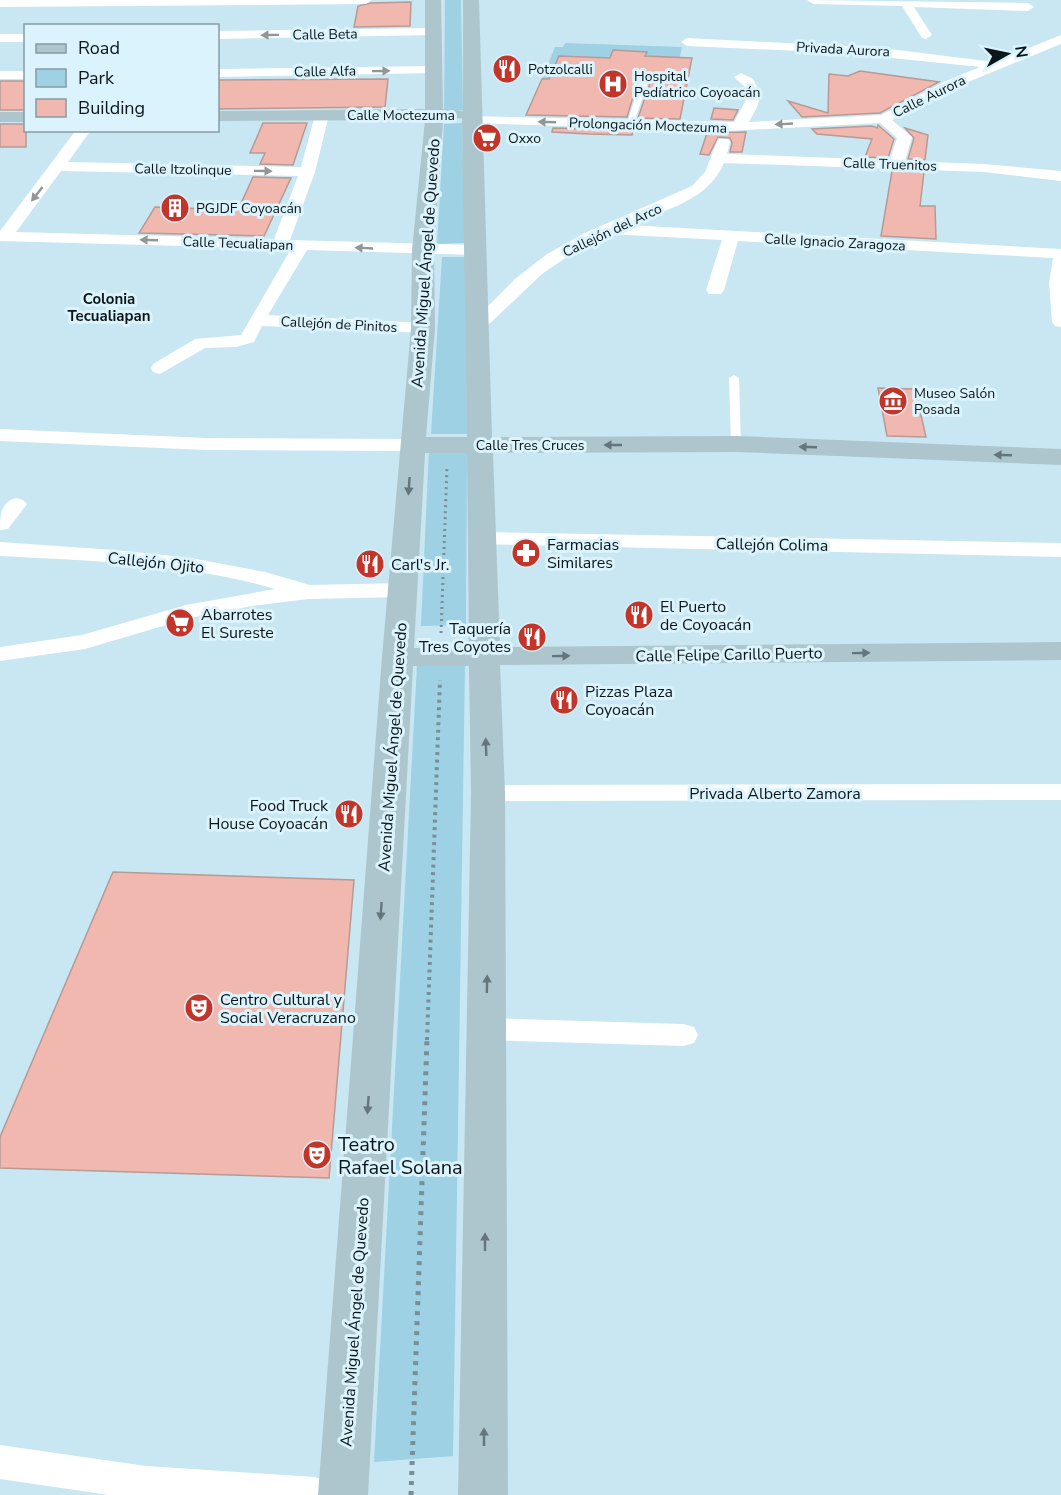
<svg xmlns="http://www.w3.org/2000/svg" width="1061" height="1495" font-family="'Nunito Sans',sans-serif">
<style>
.green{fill:#9ed1e3}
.building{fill:#f0b8af;stroke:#b79a95;stroke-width:1.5}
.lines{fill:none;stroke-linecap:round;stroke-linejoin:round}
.path-far2{stroke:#798f97;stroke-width:3;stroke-dasharray:2 4;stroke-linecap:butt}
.path-far1{stroke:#798f97;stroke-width:4;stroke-dasharray:3 4.5;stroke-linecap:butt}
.path{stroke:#798f97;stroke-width:5;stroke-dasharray:4 6;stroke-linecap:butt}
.lane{fill:#fff;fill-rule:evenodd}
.street{fill:#fff;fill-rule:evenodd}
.secondary{fill:#adc5cc;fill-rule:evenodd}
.oneway{fill:#919698}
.oneway2{fill:#64767c}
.labels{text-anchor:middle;stroke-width:6;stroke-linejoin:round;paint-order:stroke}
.far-street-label{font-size:14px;fill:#0b161a;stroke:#dbf3fc}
.far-poi-label{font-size:14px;fill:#0b161a;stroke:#dbf3fc;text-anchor:start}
.far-neighbourhood-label{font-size:15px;font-weight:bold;fill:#0b161a;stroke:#dbf3fc}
.street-label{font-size:16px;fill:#0b161a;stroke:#dbf3fc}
.poi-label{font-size:16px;fill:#0b161a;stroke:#dbf3fc;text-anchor:start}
.near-poi-label{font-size:20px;fill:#0b161a;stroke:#dbf3fc;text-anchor:start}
</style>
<rect width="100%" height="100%" fill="#c8e7f2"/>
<g class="green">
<polygon points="445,0 461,0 463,110 444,111"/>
<polygon points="565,43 682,47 680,57 662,57 656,79 638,79 646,52 613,50 604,75 611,78 542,79 555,47 563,47"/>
<polygon points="462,123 465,243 437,244 444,124"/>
<polygon points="442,257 465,257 467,434 431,434"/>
<polygon points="429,449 467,450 466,625 421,626"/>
<polygon points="417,665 465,665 453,1456 374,1462"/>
</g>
<g class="building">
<polygon points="411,2 410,26 354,27 358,6 371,3"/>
<polygon points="613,50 647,52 645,56 692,58 680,119 638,118 650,83 645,78 638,81 627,117 526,115 542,79 549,79 559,56 610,58"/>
<polygon points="860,71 939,82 880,113 802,117 788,101 828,113 829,74 848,76"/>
<polygon points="388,79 385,107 218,109 218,80"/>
<rect x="0" y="81" width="26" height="29"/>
<polygon points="714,108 738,110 733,120 711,119"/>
<polygon points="263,123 307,123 293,165 260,164 265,153 250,153"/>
<rect x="0" y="124" width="26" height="23"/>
<polygon points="878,125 894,139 888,158 865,157 872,139 817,134 812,129 872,126 877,128"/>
<polygon points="553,128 633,130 632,135 589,134 552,132"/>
<polygon points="905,128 928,135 925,160 908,159 914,138"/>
<polygon points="746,132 742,152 730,152 732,143 730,138 718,137 709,155 700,154 707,133"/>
<polygon points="892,171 924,172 920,206 935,206 936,239 881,236"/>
<polygon points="253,177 291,178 264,236 139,233 155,207 238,210"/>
<polygon points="878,388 915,389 926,437 887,436"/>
<polygon points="113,872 354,880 329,1178 0,1168 0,1137"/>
</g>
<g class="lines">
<polyline class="path-far2" points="441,633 447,467"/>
<polyline class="path-far1" points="427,1040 440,680"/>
<polyline class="path" points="411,1495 427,1039"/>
<g class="lane">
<polygon points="644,80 648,82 633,125 626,127 640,82"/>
<polygon points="734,375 739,378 741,444 736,447 731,444 729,378"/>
</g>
<g class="street">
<polygon points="0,0 372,0 366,4 0,7"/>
<polygon points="807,0 1028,3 1034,7 1028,11 914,7 932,35 926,39 922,38 902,6 813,4"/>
<polygon points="433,28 439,32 437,35 218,39 218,31"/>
<rect x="0" y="34" width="26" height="8"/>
<path d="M1061,35V44L956,87L892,120L912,137L905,161L984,164L1061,171V181L984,172L724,163C707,202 664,210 628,225L1061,249V327L1055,326L1052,322L1049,283L1053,258L738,241L724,290L721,294H709L706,290L722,240L608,234L577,250L542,274L485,328H473L470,324L515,279L547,254L585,233L692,186L705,172L718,139H728L730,142L727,154L890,160L897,138L880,123L727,131L472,123L467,122L465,119L467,116L734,122L746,100V88L734,77L741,73L753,79L761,94L757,107L749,122L881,115L946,81L980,67L843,53L687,46L681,42L687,38L882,48L994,62Z"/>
<polygon points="432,66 439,70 437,73 218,77 218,69"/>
<rect x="0" y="71" width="26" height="8"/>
<path d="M322,111L329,115L315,172L290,240L475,245L483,250L475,255L307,250L268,315L423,323L429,324L432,328L429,332L423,333L262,326L254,342L236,347L205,348L160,374L153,372L151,368L153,364L195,339L241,335L291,249L0,241V231L76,130H91L68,162L301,167L315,115ZM61,171L298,176L274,239L16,232Z"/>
<polygon points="0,429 206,438 412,439 419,441 422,445 419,449 412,451 206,450 0,441"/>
<path d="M16,498L23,500L27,504L8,529L0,530C0,516 0,502 16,498Z"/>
<polygon points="483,532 1061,543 1061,557 475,544 472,539 475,534"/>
<path d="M0,542L115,550L191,558L265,572L310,585L402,583L410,585L413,590L410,595L402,597L308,599L252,606L190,618L85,649L0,661V647L82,635L186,605L275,589C187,563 92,561 0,556Z"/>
<polygon points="1061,784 1061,800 488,801 479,799 475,793 479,787 488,785"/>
<polygon points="486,1018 683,1024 694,1027 698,1035 694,1043 683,1046 486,1040 475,1037 471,1029 475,1021"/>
<polygon points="0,1445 146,1466 315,1477 329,1483 335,1495 109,1495 0,1479"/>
</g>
<g class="secondary">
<path d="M425,0H441L443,109L463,111V0H479L492,437L736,436L1061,449V465L736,452L493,453L500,647L1061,642V660L500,665L505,793L508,1495H458L471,793L469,666H413L368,1495H318L382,657L411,328L412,250L425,120L218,121V111L425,109ZM462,118L467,437H426L435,328L434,250L443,120ZM425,453H467L469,647L414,648Z"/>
<rect x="0" y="112" width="26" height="10"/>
</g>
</g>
<defs><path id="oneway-solid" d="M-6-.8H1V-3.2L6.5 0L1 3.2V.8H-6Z" transform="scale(1.5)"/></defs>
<g class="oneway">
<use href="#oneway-solid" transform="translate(270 35) rotate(179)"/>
<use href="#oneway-solid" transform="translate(381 71) rotate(-1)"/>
<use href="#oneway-solid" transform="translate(547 122) rotate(-178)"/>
<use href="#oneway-solid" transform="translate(784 124) rotate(177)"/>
<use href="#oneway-solid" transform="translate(263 171) rotate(1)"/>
<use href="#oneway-solid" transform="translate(37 194) rotate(128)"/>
<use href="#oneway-solid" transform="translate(149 240) rotate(-178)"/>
<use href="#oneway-solid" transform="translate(364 248) rotate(-177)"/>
</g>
<g class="oneway2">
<use href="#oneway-solid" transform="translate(613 445) rotate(180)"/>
<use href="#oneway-solid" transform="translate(808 447) rotate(-178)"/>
<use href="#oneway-solid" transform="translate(1003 455) rotate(-178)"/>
<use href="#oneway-solid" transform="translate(409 486) rotate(94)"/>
<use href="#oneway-solid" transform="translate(861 653) rotate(-1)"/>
<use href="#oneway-solid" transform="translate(561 656) rotate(-1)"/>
<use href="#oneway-solid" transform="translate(486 747) rotate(-92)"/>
<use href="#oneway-solid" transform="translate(381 911) rotate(94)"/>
<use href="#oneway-solid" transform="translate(487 984) rotate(-89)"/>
<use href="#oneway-solid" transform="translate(368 1105) rotate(94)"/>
<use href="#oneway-solid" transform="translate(485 1242) rotate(-90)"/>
<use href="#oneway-solid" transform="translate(484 1437) rotate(-90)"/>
</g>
<defs>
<g id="restaurant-disc" transform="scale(1.5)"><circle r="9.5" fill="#c3352a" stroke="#dbf3fc"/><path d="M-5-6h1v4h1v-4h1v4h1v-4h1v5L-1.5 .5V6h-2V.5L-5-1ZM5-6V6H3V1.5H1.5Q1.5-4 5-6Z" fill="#fff"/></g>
<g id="hospital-disc" transform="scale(1.5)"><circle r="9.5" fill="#c3352a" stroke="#dbf3fc"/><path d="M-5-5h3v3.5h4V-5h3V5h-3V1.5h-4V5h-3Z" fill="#fff"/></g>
<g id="supermarket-disc" transform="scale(1.5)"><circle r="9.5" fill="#c3352a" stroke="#dbf3fc"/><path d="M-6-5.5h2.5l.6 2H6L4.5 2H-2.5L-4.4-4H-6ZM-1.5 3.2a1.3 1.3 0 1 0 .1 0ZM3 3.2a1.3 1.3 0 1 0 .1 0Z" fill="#fff"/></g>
<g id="building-disc" transform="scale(1.5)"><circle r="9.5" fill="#c3352a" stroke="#dbf3fc"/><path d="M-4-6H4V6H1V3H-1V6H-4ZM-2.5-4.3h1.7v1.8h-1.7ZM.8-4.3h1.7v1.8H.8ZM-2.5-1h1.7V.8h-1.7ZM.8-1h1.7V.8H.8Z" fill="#fff"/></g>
<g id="museum-disc" transform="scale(1.5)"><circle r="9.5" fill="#c3352a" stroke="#dbf3fc"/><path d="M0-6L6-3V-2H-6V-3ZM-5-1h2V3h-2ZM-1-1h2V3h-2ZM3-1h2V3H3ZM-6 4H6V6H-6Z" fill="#fff"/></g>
<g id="pharmacy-disc" transform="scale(1.5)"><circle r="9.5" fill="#c3352a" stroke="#dbf3fc"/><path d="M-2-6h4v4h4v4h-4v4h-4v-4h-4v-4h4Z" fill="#fff"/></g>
<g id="theatre-disc" transform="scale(1.5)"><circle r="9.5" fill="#c3352a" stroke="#dbf3fc"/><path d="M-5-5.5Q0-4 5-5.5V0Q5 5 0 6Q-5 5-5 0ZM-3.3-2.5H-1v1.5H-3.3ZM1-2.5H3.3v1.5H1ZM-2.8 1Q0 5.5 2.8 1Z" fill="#fff"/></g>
</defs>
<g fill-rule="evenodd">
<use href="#restaurant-disc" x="507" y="69"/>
<use href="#hospital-disc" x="613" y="84"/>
<use href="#supermarket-disc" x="487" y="138"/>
<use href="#building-disc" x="175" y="208"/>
<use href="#museum-disc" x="893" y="401"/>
<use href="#pharmacy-disc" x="526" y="553"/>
<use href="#restaurant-disc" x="370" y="564"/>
<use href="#restaurant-disc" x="639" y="615"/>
<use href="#supermarket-disc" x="180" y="623"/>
<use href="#restaurant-disc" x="532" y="637"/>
<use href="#restaurant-disc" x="564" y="700"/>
<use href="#restaurant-disc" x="349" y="814"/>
<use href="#theatre-disc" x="199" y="1008"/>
<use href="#theatre-disc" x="317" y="1155"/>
</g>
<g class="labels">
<g class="far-street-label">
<text transform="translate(325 34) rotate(-1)" y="5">Calle Beta</text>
<text transform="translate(843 49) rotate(3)" y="5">Privada Aurora</text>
<text transform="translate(325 71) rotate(-1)" y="5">Calle Alfa</text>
<text transform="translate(929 96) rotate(-26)" y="5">Calle Aurora</text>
<text x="401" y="120">Calle Moctezuma</text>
<text transform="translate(648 125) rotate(2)" y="5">Prolongación Moctezuma</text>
<text transform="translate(890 164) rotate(2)" y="5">Calle Truenitos</text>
<text transform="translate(183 169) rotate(1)" y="5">Calle Itzolinque</text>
<text transform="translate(612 230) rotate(-25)" y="5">Callejón del Arco</text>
<text transform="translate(835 242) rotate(3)" y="5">Calle Ignacio Zaragoza</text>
<text transform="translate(238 243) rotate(2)" y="5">Calle Tecualiapan</text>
<text transform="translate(339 324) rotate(3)" y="5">Callejón de Pinitos</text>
<text x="530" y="450">Calle Tres Cruces</text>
</g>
<g class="far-poi-label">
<text x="528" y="74">Potzolcalli</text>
<text x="634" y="81">Hospital<tspan x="634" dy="16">Pedíatrico Coyoacán</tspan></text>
<text x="508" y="143">Oxxo</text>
<text x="196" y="213">PGJDF Coyoacán</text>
<text x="914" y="398">Museo Salón<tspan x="914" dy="16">Posada</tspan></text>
</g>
<g class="far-neighbourhood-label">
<text x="109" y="304">Colonia<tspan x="109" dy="17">Tecualiapan</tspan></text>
</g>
<g class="street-label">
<text transform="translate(425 263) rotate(-86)" y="6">Avenida Miguel Ángel de Quevedo</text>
<text transform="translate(772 544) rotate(1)" y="6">Callejón Colima</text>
<text transform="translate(156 562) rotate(6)" y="6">Callejón Ojito</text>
<text transform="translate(729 654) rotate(-1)" y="6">Calle Felipe Carillo Puerto</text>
<text transform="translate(392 747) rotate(-86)" y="6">Avenida Miguel Ángel de Quevedo</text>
<text x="775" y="799">Privada Alberto Zamora</text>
<text transform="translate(354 1322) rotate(-86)" y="6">Avenida Miguel Ángel de Quevedo</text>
</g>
<g class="poi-label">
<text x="547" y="550">Farmacias<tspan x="547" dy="18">Similares</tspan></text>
<text x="391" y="570">Carl's Jr.</text>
<text x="660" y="612">El Puerto<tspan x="660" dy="18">de Coyoacán</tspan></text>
<text x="201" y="620">Abarrotes<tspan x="201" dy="18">El Sureste</tspan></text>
<text x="511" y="634" text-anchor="end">Taquería<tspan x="511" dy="18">Tres Coyotes</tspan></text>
<text x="585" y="697">Pizzas Plaza<tspan x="585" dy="18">Coyoacán</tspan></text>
<text x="328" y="811" text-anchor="end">Food Truck<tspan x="328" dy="18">House Coyoacán</tspan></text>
<text x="220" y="1005">Centro Cultural y<tspan x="220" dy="18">Social Veracruzano</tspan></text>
</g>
<g class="near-poi-label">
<text x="338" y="1151">Teatro<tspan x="338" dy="23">Rafael Solana</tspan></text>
</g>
</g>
<rect x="24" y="24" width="195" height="108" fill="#dbf3fc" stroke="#889ba2" stroke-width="1.5"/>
<rect x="36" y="44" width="30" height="9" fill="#adc5cc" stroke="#889ba2" stroke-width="1.5"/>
<text x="78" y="54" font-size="18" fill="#0b161a">Road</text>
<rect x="36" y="69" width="30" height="18" fill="#9ed1e3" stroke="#889ba2" stroke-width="1.5"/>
<text x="78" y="84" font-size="18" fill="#0b161a">Park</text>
<rect x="36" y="99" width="30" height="18" fill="#f0b8af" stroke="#889ba2" stroke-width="1.5"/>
<text x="78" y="114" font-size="18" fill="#0b161a">Building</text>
<g transform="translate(1007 54) rotate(81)" stroke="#dbf3fc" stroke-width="4.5" paint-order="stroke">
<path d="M0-4.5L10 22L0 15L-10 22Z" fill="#0b161a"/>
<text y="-9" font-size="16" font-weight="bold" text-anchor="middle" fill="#0b161a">N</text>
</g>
</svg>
